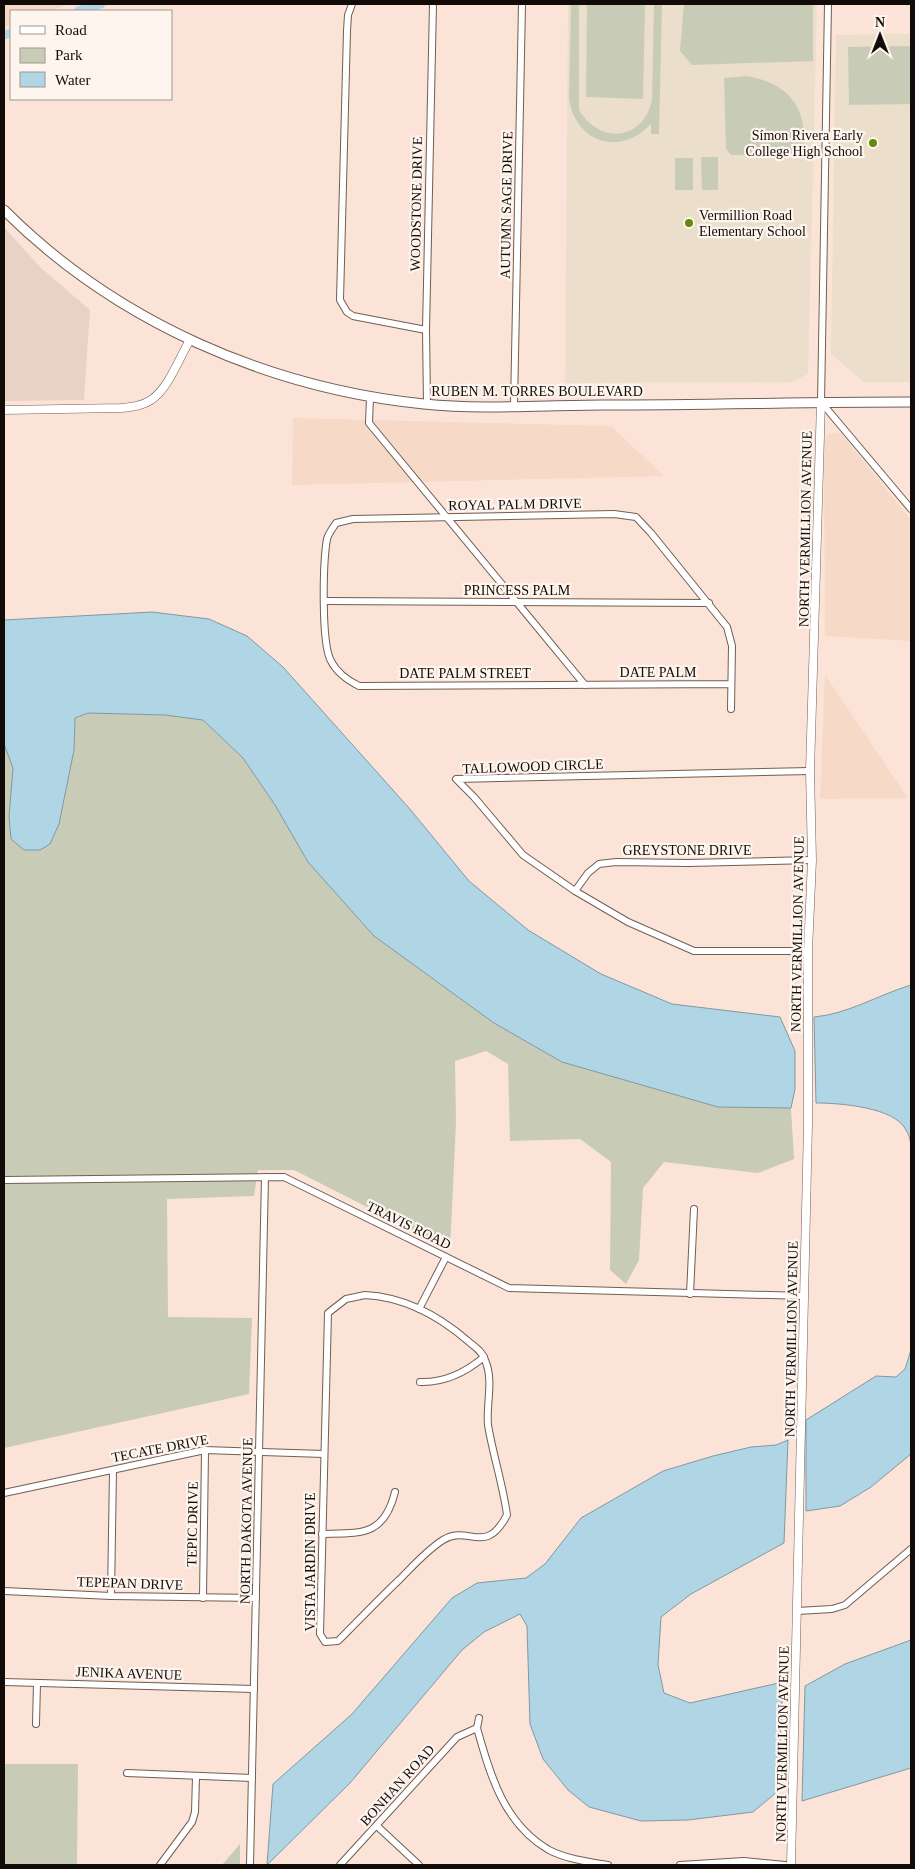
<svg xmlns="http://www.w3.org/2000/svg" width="915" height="1869" font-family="Georgia,serif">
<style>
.built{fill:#f6d9c7}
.industrial{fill:#e8d2c6}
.education{fill:#ebdeca}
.green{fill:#c8ccb7}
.water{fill:#b0d5e5;stroke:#8198a2}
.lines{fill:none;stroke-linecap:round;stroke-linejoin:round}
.canal{stroke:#b0d5e5;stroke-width:9}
.minor-casing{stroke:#715e52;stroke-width:8}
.tertiary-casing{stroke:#715e52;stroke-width:9}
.secondary-casing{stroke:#715e52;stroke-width:11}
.minor{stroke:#fff;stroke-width:6}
.tertiary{stroke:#fff;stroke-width:8}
.secondary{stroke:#fff;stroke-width:9}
.poi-dot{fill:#65890f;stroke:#fef5ef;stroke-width:2}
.labels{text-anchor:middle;stroke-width:4.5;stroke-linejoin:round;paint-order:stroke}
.poi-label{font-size:14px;fill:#120b07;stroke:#fef5ef;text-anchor:end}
.street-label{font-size:14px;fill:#120b07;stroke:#fef5ef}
</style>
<rect width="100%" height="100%" fill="#fbe4d7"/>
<g class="built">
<polygon points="4,4 71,4 49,11 11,11 11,25 4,27"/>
<polygon points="293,418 611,426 664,476 292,485"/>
<polygon points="840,432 911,520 911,641 825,636 824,442 828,434"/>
<polygon points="825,675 908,798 820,799"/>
</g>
<polygon class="industrial" points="4,227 40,267 90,310 84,400 4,401"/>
<g class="education">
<polygon points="568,4 817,4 808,374 791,382 565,383"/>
<polygon points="911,34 911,382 864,382 831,354 836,35"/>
</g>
<g class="green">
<path d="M571,4H579V110C600,145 643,141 652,100L654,4H662L659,134H651V124C620,157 576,143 569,99Z"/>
<polygon points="587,4 645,4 643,99 586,97"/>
<polygon points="684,4 813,4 813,61 692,65 680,51"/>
<polygon points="911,46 911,104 849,105 848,47"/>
<path d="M746,76C790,83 809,109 803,154L731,155L726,149L724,78Z"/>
<polygon points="701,157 718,157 718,190 702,190"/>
<rect x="675" y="158" width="18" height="32"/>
<polygon points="88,713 165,715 203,720 243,758 275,805 374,936 494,1023 562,1062 718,1107 791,1108 794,1159 758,1173 664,1162 643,1188 639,1260 626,1284 610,1270 611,1162 580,1139 510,1141 508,1064 486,1051 455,1061 456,1122 450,1249 294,1170 258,1170 254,1196 167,1199 168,1317 252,1318 249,1394 4,1448 4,744 13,768 12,785 74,750 75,718"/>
<polygon points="4,1764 78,1764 77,1865 4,1865"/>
<polygon points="240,1844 240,1865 222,1865"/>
</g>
<g class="water">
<polygon points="152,612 209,619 247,636 283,667 409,808 469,881 528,930 601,974 672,1004 780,1017 795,1051 795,1089 791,1108 718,1107 562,1062 494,1023 374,936 308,862 275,805 243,758 203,720 165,715 88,713 75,718 74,750 59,824 50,844 40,850 24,850 11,839 9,817 13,768 4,744 4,620"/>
<path d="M911,985V1145C910,1140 909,1134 906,1130C895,1107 839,1103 816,1103L814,1017C848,1014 878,995 911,985Z"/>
<polygon points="911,1350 911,1454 871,1487 840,1506 806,1511 806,1420 876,1376 896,1377 905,1369"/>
<polygon points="788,1440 784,1543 691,1594 661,1617 658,1665 664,1693 690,1703 783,1682 777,1792 753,1812 688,1820 641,1821 589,1807 568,1790 543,1759 530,1724 527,1626 520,1614 484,1632 462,1650 350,1783 267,1865 273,1784 352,1714 452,1598 477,1583 526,1578 545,1564 581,1518 663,1471 713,1456 751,1447 776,1445"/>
<polygon points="911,1640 911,1768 802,1801 805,1686 845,1664"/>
</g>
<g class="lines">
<g class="canal">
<polyline points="78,11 101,4"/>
<polyline points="4,35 11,33"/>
</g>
<g class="minor-casing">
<g id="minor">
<polyline points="352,4 348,15 347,31 340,300 347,312 353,316 426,330"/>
<polyline points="828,4 821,402 911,509"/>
<polyline points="370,397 369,423 585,685"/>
<polyline points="427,404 426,330 433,4"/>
<polyline points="514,406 522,4"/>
<polyline points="325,601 709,603"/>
<path d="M731,709L732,646L727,627L651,533L636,517L614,514L353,519L336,523C333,528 328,534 327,539C323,562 321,643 331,661C337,673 347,680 359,686L731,684"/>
<polyline points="575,891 588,873 599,864 616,862 688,863 812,860"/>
<polyline points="808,951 694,951 628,922 575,891 523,855 474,797 456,779 810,771"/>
<polyline points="4,1180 284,1177 509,1288 804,1296"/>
<polyline points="690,1294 694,1209"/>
<path d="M365,1295C404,1297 439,1316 468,1341C475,1347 482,1351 485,1360C494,1380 486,1404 488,1425C493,1455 503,1485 507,1515C485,1557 469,1524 443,1540C427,1550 414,1565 400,1579C379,1599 359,1620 338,1641L325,1642L320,1634L328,1313L346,1299Z"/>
<polyline points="419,1309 446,1257"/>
<path d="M420,1382C445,1383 466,1372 484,1357"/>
<polyline points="4,1493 205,1450 324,1454"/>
<path d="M322,1534C360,1533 384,1537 395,1492"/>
<polyline points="4,1591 111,1596 256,1598"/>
<polyline points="111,1596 113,1470"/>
<polyline points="203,1598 205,1450"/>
<polyline points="797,1611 832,1609 845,1605 911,1549"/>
<polyline points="4,1682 254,1689"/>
<polyline points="36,1724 37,1683"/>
<path d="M477,1728C490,1775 504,1824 549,1850C566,1859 589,1862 608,1865"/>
<polyline points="127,1773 252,1778"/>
<polyline points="377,1826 419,1865"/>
<polyline points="160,1865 192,1822 195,1812 196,1777"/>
<polyline points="250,1865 265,1177"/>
<polyline points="340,1865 457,1737 477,1728 479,1718"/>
<polyline points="680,1865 744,1861 785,1865"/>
</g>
</g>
<g class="tertiary-casing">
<g id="tertiary">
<path d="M4,410L121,408C131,407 142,406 151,400C169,388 179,358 190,340"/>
<polyline points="791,1865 808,1124 808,951 812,860 810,771 821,402"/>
</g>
</g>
<g class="secondary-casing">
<path id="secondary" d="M4,210C116,322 268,388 424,404C483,410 544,405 603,405C706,405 808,402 911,402"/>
</g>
<use href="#minor" class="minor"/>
<use href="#tertiary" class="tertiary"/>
<use href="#secondary" class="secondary"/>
</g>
<g class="poi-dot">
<circle cx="873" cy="143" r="5"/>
<circle cx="689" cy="223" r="5"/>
</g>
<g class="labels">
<g class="poi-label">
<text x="863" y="140">Símon Rivera Early<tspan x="863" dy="16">College High School</tspan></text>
<text x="699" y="220" text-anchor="start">Vermillion Road<tspan x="699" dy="16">Elementary School</tspan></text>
</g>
<g class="street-label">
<text transform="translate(416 204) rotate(-89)" y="5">WOODSTONE DRIVE</text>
<text transform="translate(506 205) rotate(-89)" y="5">AUTUMN SAGE DRIVE</text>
<text x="537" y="396">RUBEN M. TORRES BOULEVARD</text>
<text transform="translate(515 504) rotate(-1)" y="5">ROYAL PALM DRIVE</text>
<text transform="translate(805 529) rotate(-89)" y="5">NORTH VERMILLION AVENUE</text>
<text x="517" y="595">PRINCESS PALM</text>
<text x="658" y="677">DATE PALM</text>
<text x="465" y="678">DATE PALM STREET</text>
<text transform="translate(533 766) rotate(-2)" y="5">TALLOWOOD CIRCLE</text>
<text x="687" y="855">GREYSTONE DRIVE</text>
<text transform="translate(797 934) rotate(-89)" y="5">NORTH VERMILLION AVENUE</text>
<text transform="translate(409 1225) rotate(26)" y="5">TRAVIS ROAD</text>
<text transform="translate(791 1339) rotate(-89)" y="5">NORTH VERMILLION AVENUE</text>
<text transform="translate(160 1448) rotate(-11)" y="5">TECATE DRIVE</text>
<text transform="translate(246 1521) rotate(-89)" y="5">NORTH DAKOTA AVENUE</text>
<text transform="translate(192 1524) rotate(-89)" y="5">TEPIC DRIVE</text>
<text transform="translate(310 1562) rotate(-90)" y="5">VISTA JARDIN DRIVE</text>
<text transform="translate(130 1583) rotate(2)" y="5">TEPEPAN DRIVE</text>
<text transform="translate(129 1673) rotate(2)" y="5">JENIKA AVENUE</text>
<text transform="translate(782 1744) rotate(-89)" y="5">NORTH VERMILLION AVENUE</text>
<text transform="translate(397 1785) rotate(-48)" y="5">BONHAN ROAD</text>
</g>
</g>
<rect width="915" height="1869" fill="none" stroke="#120b07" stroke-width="10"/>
<rect x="10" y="10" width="162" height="90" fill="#fef5ef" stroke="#a09792"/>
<rect x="20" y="26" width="25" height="8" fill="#ffffff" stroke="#a09792"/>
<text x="55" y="35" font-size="15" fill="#120b07">Road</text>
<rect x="20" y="48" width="25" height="15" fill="#c8ccb7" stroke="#a09792"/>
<text x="55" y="60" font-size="15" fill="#120b07">Park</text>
<rect x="20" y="72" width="25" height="15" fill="#b0d5e5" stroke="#a09792"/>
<text x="55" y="85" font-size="15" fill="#120b07">Water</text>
<g transform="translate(880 35)" stroke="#fef5ef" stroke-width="4" paint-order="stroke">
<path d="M0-4L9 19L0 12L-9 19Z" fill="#120b07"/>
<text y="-8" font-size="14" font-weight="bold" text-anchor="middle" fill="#120b07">N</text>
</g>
</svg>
